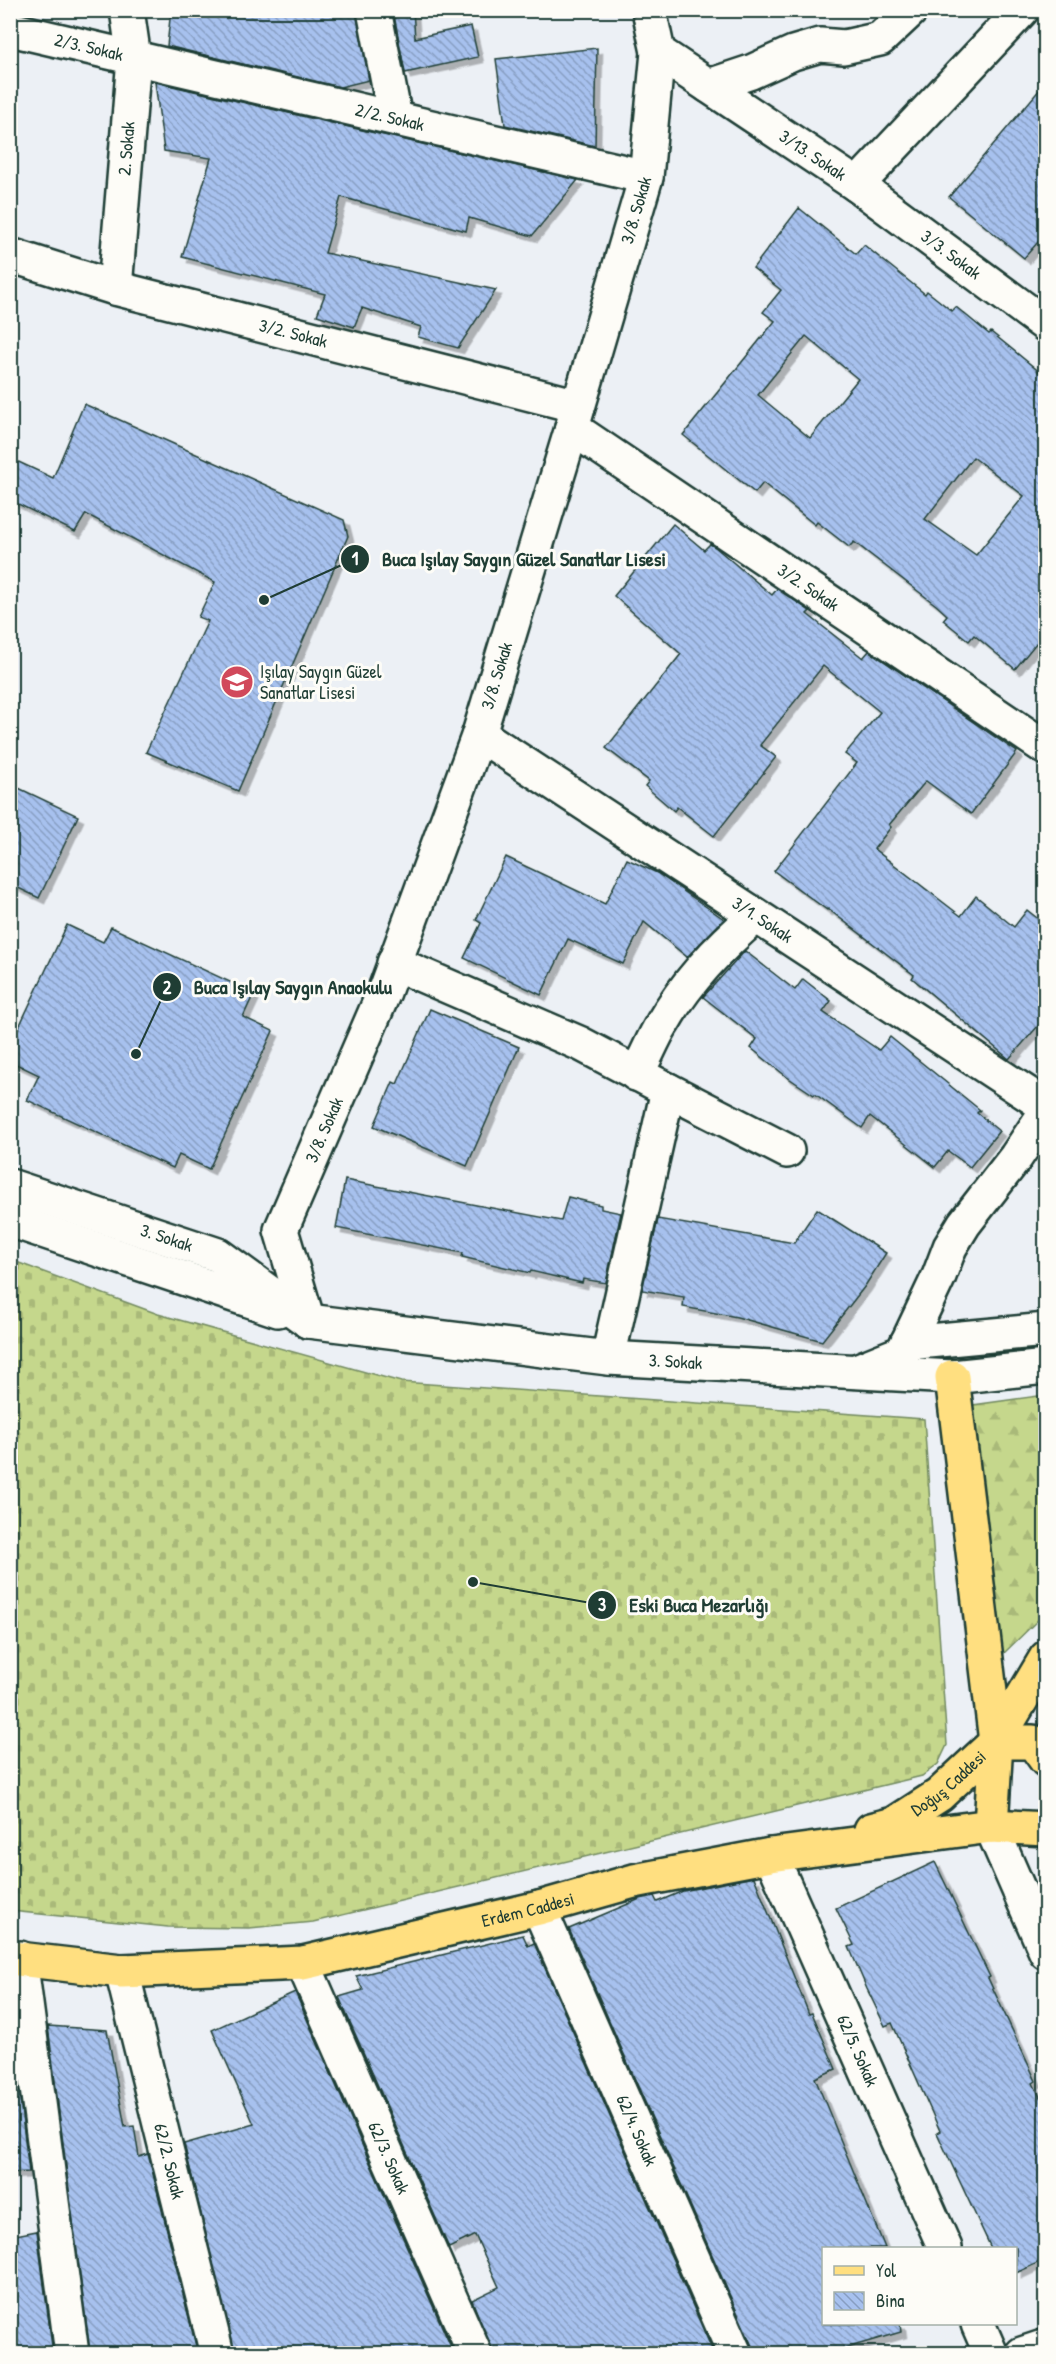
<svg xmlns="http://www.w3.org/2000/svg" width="1056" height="2364" font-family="'Patrick Hand',sans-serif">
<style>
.forest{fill:url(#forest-firs);stroke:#728a60;stroke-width:1.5}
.cemetery{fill:url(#cemetery-stones);stroke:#728a60;stroke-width:1.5}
.building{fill:url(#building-back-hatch);stroke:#1f3d34;stroke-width:1.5;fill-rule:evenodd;filter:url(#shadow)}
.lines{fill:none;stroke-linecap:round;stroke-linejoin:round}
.minor-casing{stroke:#1f3d34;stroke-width:38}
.tertiary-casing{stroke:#1f3d34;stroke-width:38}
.secondary-casing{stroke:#1f3d34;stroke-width:38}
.primary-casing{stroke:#1f3d34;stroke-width:38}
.minor{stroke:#fdfcf7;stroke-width:33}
.tertiary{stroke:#fdfcf7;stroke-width:33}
.secondary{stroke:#fdfcf7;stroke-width:33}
.primary{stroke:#ffdf80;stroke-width:33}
.labels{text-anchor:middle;stroke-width:6;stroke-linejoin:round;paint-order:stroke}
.street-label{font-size:18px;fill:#1f3d34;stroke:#fdfcf7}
.poi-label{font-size:18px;fill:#1f3d34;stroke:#fdfcf7;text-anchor:start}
.leader{fill:none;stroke:#1f3d34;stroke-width:2}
.callout-dot{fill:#1f3d34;stroke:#fdfcf7;stroke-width:2}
.mark-label{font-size:18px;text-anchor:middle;font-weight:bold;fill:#fff}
.callout-label{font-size:20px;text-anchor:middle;font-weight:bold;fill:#1f3d34;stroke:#fdfcf7;stroke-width:6;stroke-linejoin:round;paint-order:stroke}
</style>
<defs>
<pattern id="forest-firs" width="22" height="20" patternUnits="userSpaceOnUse" patternTransform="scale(1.5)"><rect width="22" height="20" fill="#c5d78c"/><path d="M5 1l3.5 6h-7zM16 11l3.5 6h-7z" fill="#a9b979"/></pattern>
<pattern id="cemetery-stones" width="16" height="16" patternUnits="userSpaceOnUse" patternTransform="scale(1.5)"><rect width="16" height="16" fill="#c5d78c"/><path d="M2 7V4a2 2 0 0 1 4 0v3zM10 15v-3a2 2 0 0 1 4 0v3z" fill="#a9b979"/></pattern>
<pattern id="building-back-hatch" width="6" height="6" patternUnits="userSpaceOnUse" patternTransform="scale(1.5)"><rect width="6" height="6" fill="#a7c1ee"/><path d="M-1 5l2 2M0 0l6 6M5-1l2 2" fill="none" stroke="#879ec2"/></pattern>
<filter id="shadow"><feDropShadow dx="5.5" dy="5.5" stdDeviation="0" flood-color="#0004"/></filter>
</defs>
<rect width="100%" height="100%" fill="#ecf0f5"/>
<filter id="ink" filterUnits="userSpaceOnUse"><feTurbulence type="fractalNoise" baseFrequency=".0167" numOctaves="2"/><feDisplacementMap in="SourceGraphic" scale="12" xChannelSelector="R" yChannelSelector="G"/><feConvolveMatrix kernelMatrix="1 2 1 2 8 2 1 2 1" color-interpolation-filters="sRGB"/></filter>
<g filter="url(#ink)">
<polygon class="forest" points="1045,1395 1045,1613 1000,1657 966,1406"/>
<polygon class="cemetery" points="11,1260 158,1314 401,1382 924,1419 947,1745 938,1764 922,1776 313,1922 249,1928 168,1927 11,1911"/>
<g class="building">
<polygon points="171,10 356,10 369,80 340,87 167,46"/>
<polygon points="393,10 413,10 415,38 471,26 478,57 405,73"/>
<polygon points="597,48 595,146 505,125 496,59"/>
<polygon points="155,82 578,180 532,236 469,218 466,231 341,197 325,253 496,290 458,348 418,337 421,327 362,308 354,327 317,315 325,294 182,257 211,158 164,151"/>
<polygon points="1046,82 1046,233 1024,258 949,197"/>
<path d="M799,208L856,254L864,245L925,294L927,291L952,311L956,307L989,334L991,332L1046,377V631L1015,669L974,635L969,641L943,620L947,615L936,605L854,542L849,547L817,522L815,525L763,483L755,493L683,435L775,321L763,312L781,290L753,268ZM806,336L858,379L810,438L758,395ZM973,457L1024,496L976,555L925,519Z"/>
<polygon points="84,404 344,520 348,536 238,791 146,752 208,621 198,617 215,582 86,514 75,532 10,500 10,458 53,478"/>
<polygon points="673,524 704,550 710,544 715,547 772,595 777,589 810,611 807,614 863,658 869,651 1017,752 971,814 926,781 889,825 891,827 874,849 961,916 976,896 1014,927 1027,910 1046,925 1046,1017 1009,1059 912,978 914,975 828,909 827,910 774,871 857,763 845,754 880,712 823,666 760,745 776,757 714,836 677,807 674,811 645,786 649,781 606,748 681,654 614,596"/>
<polygon points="10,784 78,816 39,898 10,884"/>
<polygon points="506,857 605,904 627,859 657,873 724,919 687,957 644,922 623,964 568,939 541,995 464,958 481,923 476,920"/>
<polygon points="67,925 103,942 111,927 254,993 243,1017 273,1031 209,1169 179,1155 173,1168 27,1100 39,1075 10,1061 10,1046"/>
<polygon points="745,951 795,990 803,979 831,1001 823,1012 879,1050 890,1037 980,1110 977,1113 999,1131 970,1167 948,1151 935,1167 870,1116 862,1128 815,1094 814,1095 787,1077 751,1048 757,1039 703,997"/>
<polygon points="430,1009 519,1047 467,1166 374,1126 393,1082 397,1084"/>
<polygon points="345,1180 561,1221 568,1197 601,1205 601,1209 621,1213 606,1283 583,1279 582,1283 531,1271 530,1273 462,1257 463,1253 336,1228"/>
<polygon points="817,1209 886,1253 865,1286 822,1341 737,1317 683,1307 684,1297 642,1290 658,1219 794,1243"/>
<polygon points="935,1862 990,1977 988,1978 1036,2081 1033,2083 1046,2109 1046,2259 1016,2273 1016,2248 991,2248 937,2133 940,2131 892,2023 885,2026 867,1989 849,1947 854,1945 836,1908"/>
<polygon points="754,1877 809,2014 812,2013 836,2069 815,2078 885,2248 824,2248 824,2324 900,2324 901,2332 826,2354 753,2354 752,2346 569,1929 640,1899 654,1896 657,1902 683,1891"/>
<polygon points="523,1935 528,1946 534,1943 714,2354 493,2354 472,2300 499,2287 475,2235 449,2248 339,1997 363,1990 356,1976"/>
<polygon points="295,1992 454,2354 235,2354 184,2144 254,2124 212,2030"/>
<polygon points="48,2026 107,2030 125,2127 134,2126 139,2157 148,2154 198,2354 90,2354"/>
<polygon points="16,2068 29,2172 10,2173 10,2069"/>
<polygon points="37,2231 53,2354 10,2354 10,2236"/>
</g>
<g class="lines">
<g class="minor-casing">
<g id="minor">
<polyline points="374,10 395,118"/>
<path id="s1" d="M10,29L646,177"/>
<polyline points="709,86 751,72 793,53 820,45 844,47 880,39 911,10"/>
<path id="s2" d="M857,185L1046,325"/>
<path id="s3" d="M10,255L115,288L578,406"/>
<path id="s4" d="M115,288L134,58L127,10"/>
<path id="s5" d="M572,428L1046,748"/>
<path id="s6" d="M479,734L1046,1106"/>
<polyline points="394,963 581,1044 668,1090 608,1358"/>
<path d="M636,1074C646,1058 652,1040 662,1024C686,982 719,947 756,916"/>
<polyline points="668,1090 787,1151"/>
<polyline points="907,1343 1046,1330"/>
<polyline points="856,1371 903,1352 939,1276 950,1247 964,1224 1016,1157 1046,1112"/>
<polyline points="991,1826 1046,1952"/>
<path id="s7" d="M771,1855L945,2248"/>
<path id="s8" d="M539,1908L735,2354"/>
<polyline points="20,1958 72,2354"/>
<path id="s9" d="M303,1963L475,2354"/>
<path id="s10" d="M122,1971L217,2354"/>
<polyline points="978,2324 991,2354"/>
</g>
</g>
<g class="tertiary-casing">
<g id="tertiary">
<path id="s11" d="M658,52L857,185L1022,10"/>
<path id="s12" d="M308,1321L608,1358L952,1377L1046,1367"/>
</g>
</g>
<g class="secondary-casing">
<g id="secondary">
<path id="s13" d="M10,1186L218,1255L308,1321"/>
<polyline points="10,1220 278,1310"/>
<path id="s14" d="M308,1321L281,1230L384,992L479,734L572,428L646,177L658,52L649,10"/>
<polyline points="1022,2354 1046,2346"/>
</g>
</g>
<g class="primary-casing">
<g id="primary">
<polyline points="952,1377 996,1742 991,1826"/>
<polyline points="996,1742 1033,1742 1046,1760"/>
<path id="s15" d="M871,1830L894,1824L939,1795L996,1742L1046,1658"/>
<path id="s16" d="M10,1958L122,1971L303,1963L539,1908L634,1881L771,1855L991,1826L1046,1829"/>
</g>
</g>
<use href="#minor" class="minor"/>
<use href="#tertiary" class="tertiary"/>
<use href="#secondary" class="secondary"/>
<use href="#primary" class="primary"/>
</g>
</g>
<defs>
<g id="school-disc" transform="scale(1.725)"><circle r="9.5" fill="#d1495b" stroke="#fdfcf7"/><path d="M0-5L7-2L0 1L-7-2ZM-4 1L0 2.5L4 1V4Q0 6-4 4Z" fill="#fff"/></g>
</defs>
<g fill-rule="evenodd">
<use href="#school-disc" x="237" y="682"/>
</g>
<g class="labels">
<g class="street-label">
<text dy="6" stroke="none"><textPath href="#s1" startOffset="81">2/3. Sokak</textPath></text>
<text dy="6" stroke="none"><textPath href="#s1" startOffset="390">2/2. Sokak</textPath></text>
<text dy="6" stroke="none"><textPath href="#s4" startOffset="140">2. Sokak</textPath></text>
<text dy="6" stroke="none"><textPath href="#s11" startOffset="186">3/13. Sokak</textPath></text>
<text dy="6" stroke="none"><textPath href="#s14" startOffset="1176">3/8. Sokak</textPath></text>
<text dy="6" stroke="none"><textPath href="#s2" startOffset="117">3/3. Sokak</textPath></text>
<text dy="6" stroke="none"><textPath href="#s3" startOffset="294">3/2. Sokak</textPath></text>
<text dy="6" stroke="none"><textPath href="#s5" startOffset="285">3/2. Sokak</textPath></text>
<text dy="6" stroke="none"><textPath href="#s14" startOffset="690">3/8. Sokak</textPath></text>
<text dy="6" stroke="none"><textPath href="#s6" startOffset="339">3/1. Sokak</textPath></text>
<text dy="6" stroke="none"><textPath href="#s14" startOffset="204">3/8. Sokak</textPath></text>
<text dy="6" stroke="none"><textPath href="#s13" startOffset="165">3. Sokak</textPath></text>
<text dy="6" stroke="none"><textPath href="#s12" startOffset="370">3. Sokak</textPath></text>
<text dy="6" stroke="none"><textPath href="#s15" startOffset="92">Doğuş Caddesi</textPath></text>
<text dy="6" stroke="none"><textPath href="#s16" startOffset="525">Erdem Caddesi</textPath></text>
<text dy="6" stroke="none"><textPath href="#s7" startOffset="214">62/5. Sokak</textPath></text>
<text dy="6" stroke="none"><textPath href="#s8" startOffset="243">62/4. Sokak</textPath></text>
<text dy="6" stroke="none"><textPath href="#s9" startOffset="213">62/3. Sokak</textPath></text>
<text dy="6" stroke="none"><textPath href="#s10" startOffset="196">62/2. Sokak</textPath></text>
</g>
<g class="poi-label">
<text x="260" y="678">Işılay Saygın Güzel<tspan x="260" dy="21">Sanatlar Lisesi</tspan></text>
</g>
</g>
<path class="leader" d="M264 600L355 559M136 1054L167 987M473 1582L602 1605"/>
<g class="callout-dot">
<circle cx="264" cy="600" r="6"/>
<circle cx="136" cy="1054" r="6"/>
<circle cx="473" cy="1582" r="6"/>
<circle cx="355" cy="559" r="15"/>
<circle cx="167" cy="987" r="15"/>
<circle cx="602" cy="1605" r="15"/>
</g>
<g class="mark-label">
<text x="355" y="565">1</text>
<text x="167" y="994">2</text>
<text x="602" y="1611">3</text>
</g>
<g class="callout-label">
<text x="524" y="566">Buca Işılay Saygın Güzel Sanatlar Lisesi</text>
<text x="293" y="994">Buca Işılay Saygın Anaokulu</text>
<text x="699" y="1612">Eski Buca Mezarlığı</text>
</g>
<rect width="1056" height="2364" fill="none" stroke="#fdfcf7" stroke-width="36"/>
<rect x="18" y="18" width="1020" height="2328" fill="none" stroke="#1f3d34" stroke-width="2" filter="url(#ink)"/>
<rect x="822" y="2247" width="195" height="78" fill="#fdfcf7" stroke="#a4b0a9" stroke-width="1.5"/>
<rect x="834" y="2266" width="30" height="9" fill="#ffdf80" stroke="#a4b0a9" stroke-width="1.5"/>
<text x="876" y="2277" font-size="18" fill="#1f3d34">Yol</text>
<rect x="834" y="2292" width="30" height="18" fill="url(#building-back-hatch)" stroke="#a4b0a9" stroke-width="1.5"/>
<text x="876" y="2307" font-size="18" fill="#1f3d34">Bina</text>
</svg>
